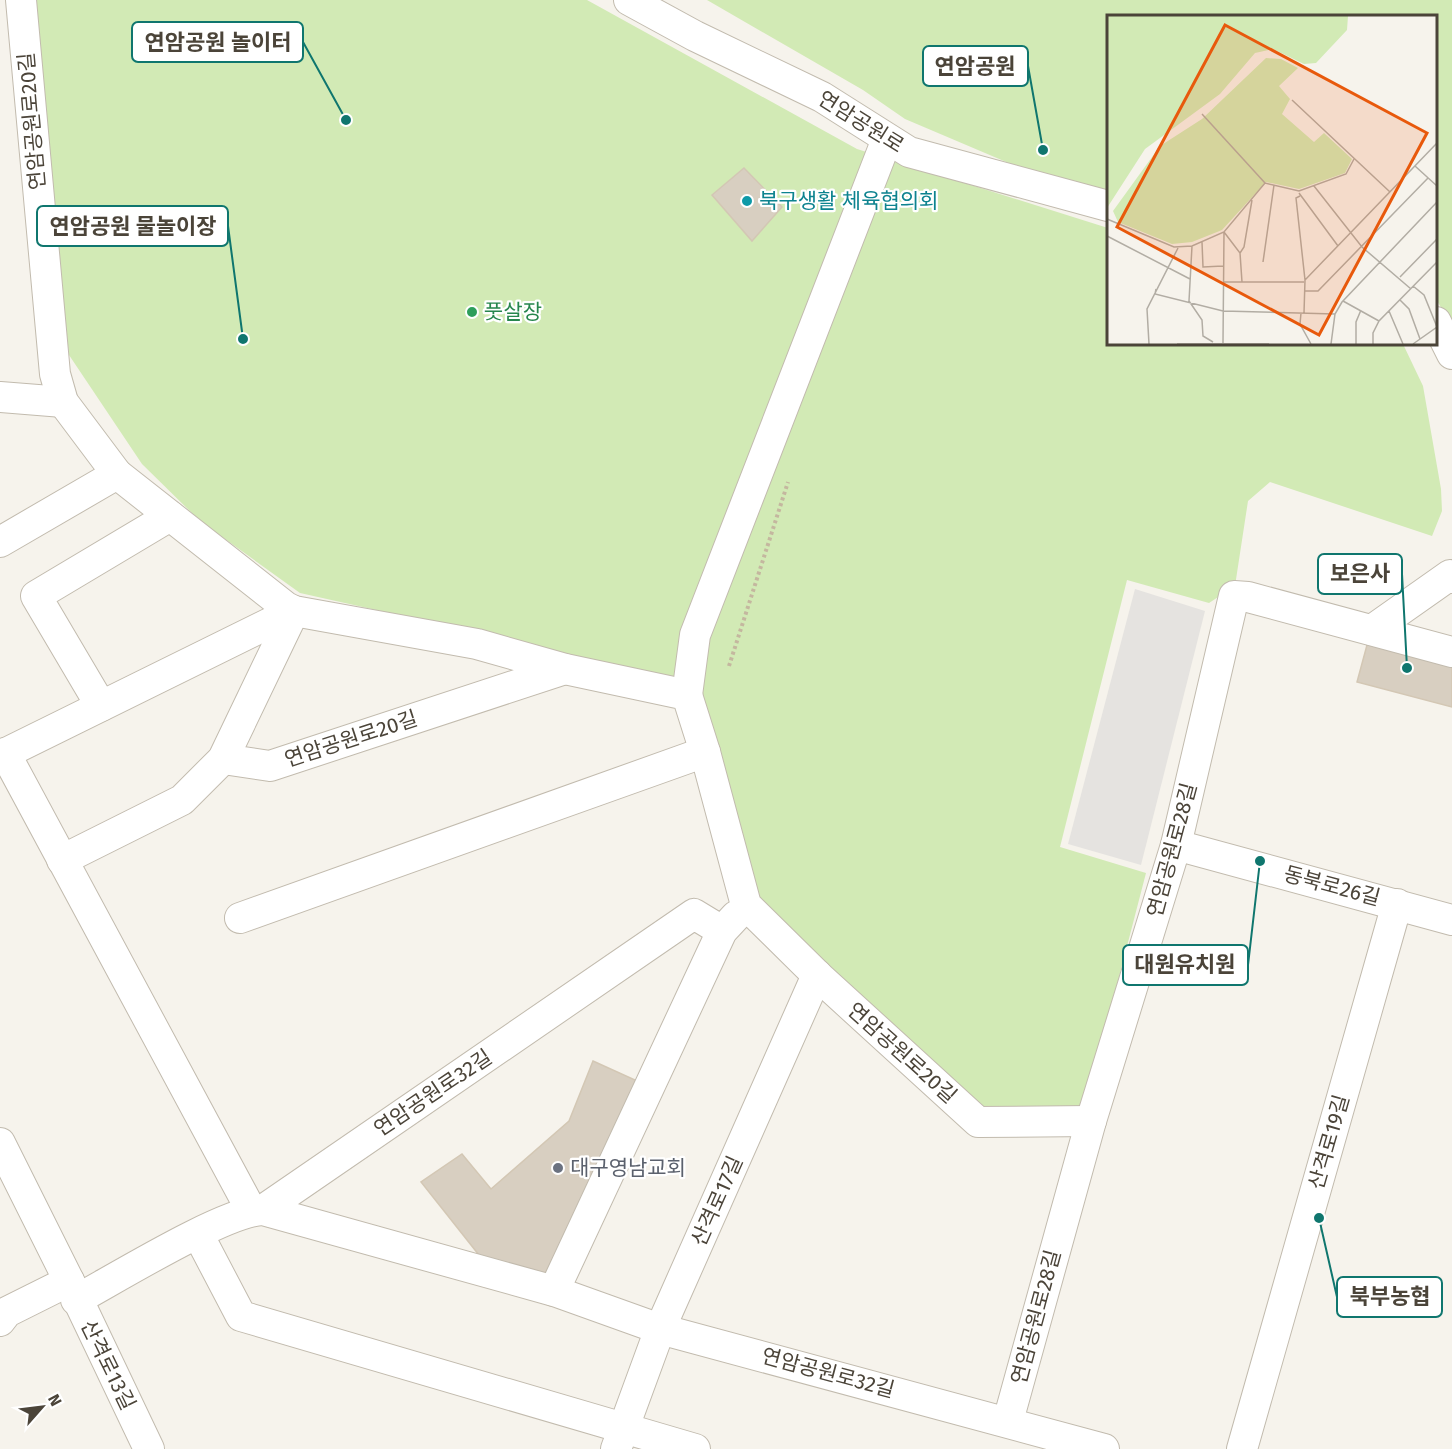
<svg xmlns="http://www.w3.org/2000/svg" width="1452" height="1449" font-family="'Fira Sans','Noto Sans KR',sans-serif">
<style>
.green{fill:#d2eab5}
.parking{fill:#e5e3e0}
.building{fill:#d8cfc1;stroke:#d3c7b4;stroke-width:1.5}
.lines{fill:none;stroke-linecap:round;stroke-linejoin:round}
.minor-casing{stroke:#c2bbae;stroke-width:32}
.path{stroke:#c4b79f;stroke-width:4;stroke-dasharray:3 3;stroke-linecap:butt}
.minor{stroke:#fff;stroke-width:30}
.culture-dot{fill:#0f9aa8;stroke:#fff;stroke-width:2}
.leisure-dot{fill:#2e9e5b;stroke:#fff;stroke-width:2}
.worship-dot{fill:#6b7280;stroke:#fff;stroke-width:2}
.labels{text-anchor:middle;stroke-width:4.5;stroke-linejoin:round;paint-order:stroke}
.street-label{font-size:21px;fill:#4b4439;stroke:#fff}
.culture-label{font-size:21px;fill:#0d838f;stroke:#fff;text-anchor:start}
.leisure-label{font-size:21px;fill:#27864d;stroke:#fff;text-anchor:start}
.worship-label{font-size:21px;fill:#5b616d;stroke:#fff;text-anchor:start}
.inset-road{fill:none;stroke:#b2ada4;stroke-width:1.5}
.view{fill:#e8590c;fill-opacity:0.15;stroke:#e8590c;stroke-width:3}
.inset-edge{fill:none;stroke:#4b4439;stroke-width:3}
.leader{fill:none;stroke:#0f766e;stroke-width:2}
.callout-dot{fill:#0f766e;stroke:#fff;stroke-width:2}
.callout{fill:#fff;stroke:#0f766e;stroke-width:2}
.callout-label{font-size:22px;text-anchor:middle;font-weight:bold;fill:#4b4439}
</style>
<rect width="100%" height="100%" fill="#f6f3ec"/>
<g class="green">
<polygon points="34,0 587,0 857,149 1108,228 1108,344 1403,344 1423,386 1441,489 1442,511 1432,536 1270,482 1248,501 1235,586 1209,603 1127,580 1060,847 1146,873 1084,1112 980,1112 755,900 699,695 493,636 300,593 200,521 142,464 69,355"/>
<polygon points="707,0 1452,0 1452,326 1436,299 1436,16 1108,16 1108,193 1051,181 905,119 863,90"/>
</g>
<polygon class="parking" points="1135,589 1205,611 1141,865 1068,844"/>
<g class="building">
<polygon points="744,168 782,207 752,241 712,195"/>
<polygon points="1370,634 1452,655 1452,707 1357,682"/>
<polygon points="593,1061 644,1084 545,1274 479,1255 421,1182 462,1154 491,1189 569,1121"/>
</g>
<g class="lines">
<g class="minor-casing">
<g id="minor">
<polyline points="21,0 55,374 63,402 117,474 286,607 294,611 477,644 565,669 687,695 705,752 746,905 817,975 978,1122 1091,1121"/>
<polyline points="629,0 695,36 822,97 909,152 1108,206"/>
<polyline points="1436,322 1452,354"/>
<polyline points="0,397 63,402"/>
<polyline points="0,542 117,474"/>
<polyline points="1372,630 1450,575 1452,578"/>
<polyline points="687,695 695,635 887,139"/>
<polyline points="101,706 36,596 170,516"/>
<polyline points="5,753 251,1210"/>
<polyline points="0,756 294,611"/>
<polyline points="223,759 270,766 565,669"/>
<polyline points="1176,845 1452,920"/>
<polyline points="62,860 182,800 223,759 294,611"/>
<polyline points="240,918 705,752"/>
<polyline points="0,1143 69,1281 149,1449"/>
<polyline points="263,1210 694,914 722,931"/>
<polyline points="198,1234 241,1316 695,1449"/>
<polyline points="554,1291 722,931 736,916"/>
<path d="M76,1300C115,1279 225,1211 263,1210L554,1291L660,1329L1104,1449"/>
<polyline points="0,1321 7,1312 69,1281"/>
<polyline points="1008,1421 1091,1121 1176,845 1234,596 1248,597 1452,652"/>
<polyline points="616,1449 660,1329 817,975"/>
<polyline points="1242,1449 1397,904"/>
</g>
</g>
<polyline class="path" points="729,666 788,482"/>
<use href="#minor" class="minor"/>
</g>
<circle class="culture-dot" cx="747" cy="201" r="6"/>
<circle class="leisure-dot" cx="472" cy="312" r="6"/>
<circle class="worship-dot" cx="558" cy="1168" r="6"/>
<g class="labels">
<g class="street-label">
<text transform="translate(32 121) rotate(-95)" y="7">연암공원로20길</text>
<text transform="translate(861 122) rotate(32)" y="7">연암공원로</text>
<text transform="translate(351 739) rotate(-18)" y="7">연암공원로20길</text>
<text transform="translate(1172 850) rotate(-75)" y="7">연암공원로28길</text>
<text transform="translate(1332 886) rotate(15)" y="7">동북로26길</text>
<text transform="translate(902 1053) rotate(42)" y="7">연암공원로20길</text>
<text transform="translate(433 1093) rotate(-34)" y="7">연암공원로32길</text>
<text transform="translate(1329 1142) rotate(-74)" y="7">산격로19길</text>
<text transform="translate(717 1201) rotate(-66)" y="7">산격로17길</text>
<text transform="translate(1036 1317) rotate(-75)" y="7">연암공원로28길</text>
<text transform="translate(108 1365) rotate(64)" y="7">산격로13길</text>
<text transform="translate(828 1373) rotate(15)" y="7">연암공원로32길</text>
</g>
<g class="culture-label">
<text x="759" y="208">북구생활 체육협의회</text>
</g>
<g class="leisure-label">
<text x="484" y="319">풋살장</text>
</g>
<g class="worship-label">
<text x="570" y="1175">대구영남교회</text>
</g>
</g>
<g transform="translate(1107 15)">
<rect width="330" height="330" fill="#f6f3ec"/>
<path d="M0,1H241L240,15L209,48L197,49L166,34L148,38L113,79L38,134L0,193ZM159,43L174,44L191,53L172,71L183,84L175,99L207,127L217,118L245,144L238,158L192,174L159,167L115,215L85,227L65,229L11,207L6,196L53,131L95,104Z" fill="#d2eab5"/>
<path class="inset-road" d="M185,85L283,177M95,99L158,168M308,151L330,171M207,171L255,232L304,274M192,178L231,231M193,181L189,183L198,265M0,204L67,232L85,231L117,217L158,168L192,176L239,159L247,144M117,217L133,238L135,267M0,221L83,264M95,227L96,252L116,251M85,231L82,286L95,305L96,321L106,327M133,238L137,232L145,185M156,247L167,170M293,262L330,224M116,267H197M306,271L317,280L330,312L306,329M49,274L48,279L116,296L228,299M197,276H211L321,163M293,285L302,294L313,324M236,286L272,306M282,296L296,329M194,298L193,309L204,329M197,298L198,265L330,128M116,328L117,217M42,329L40,294L71,233M70,329H162M224,329L228,299L235,287L330,187M249,329V307L254,295M266,329V318L272,306L330,247"/>
<path class="view" d="M118,10L320,118L212,320L10,212Z"/>
<rect width="330" height="330" class="inset-edge"/>
</g>
<path class="leader" d="M346 120L303 42M1043 150L1028 66M243 339L228 226M1407 668L1402 574M1260 861L1248 965M1319 1218L1337 1297"/>
<g class="callout-dot">
<circle cx="346" cy="120" r="6"/>
<circle cx="1043" cy="150" r="6"/>
<circle cx="243" cy="339" r="6"/>
<circle cx="1407" cy="668" r="6"/>
<circle cx="1260" cy="861" r="6"/>
<circle cx="1319" cy="1218" r="6"/>
</g>
<g class="callout">
<rect x="132" y="22" width="171" height="40" rx="6"/>
<rect x="923" y="46" width="105" height="40" rx="6"/>
<rect x="37" y="206" width="191" height="40" rx="6"/>
<rect x="1318" y="554" width="84" height="40" rx="6"/>
<rect x="1123" y="945" width="125" height="40" rx="6"/>
<rect x="1337" y="1277" width="105" height="40" rx="6"/>
</g>
<g class="callout-label">
<text x="218" y="50">연암공원 놀이터</text>
<text x="975" y="74">연암공원</text>
<text x="133" y="234">연암공원 물놀이장</text>
<text x="1360" y="581">보은사</text>
<text x="1185" y="972">대원유치원</text>
<text x="1390" y="1304">북부농협</text>
</g>
<g transform="translate(42 1407) rotate(62)" stroke="#ffffff" stroke-width="4.5" paint-order="stroke">
<path d="M0-4.5L10 22L0 15L-10 22Z" fill="#4b4439"/>
<text y="-9" font-size="16" font-weight="bold" text-anchor="middle" fill="#4b4439">N</text>
</g>
</svg>
